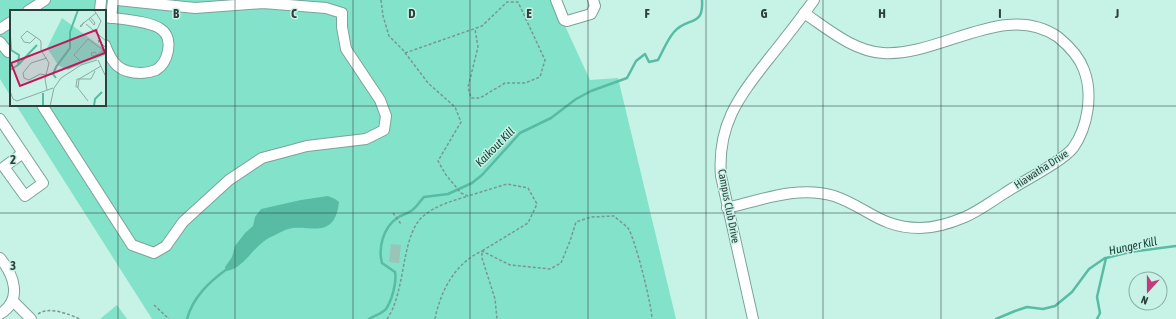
<svg xmlns="http://www.w3.org/2000/svg" width="1176" height="319" font-family="'Asap Condensed',sans-serif">
<style>
.green{fill:#83e2ca}
.water{fill:#58bca4}
.lines{fill:none;stroke-linecap:round;stroke-linejoin:round}
.stream{stroke:#58bca4;stroke-width:2.5}
.building{fill:#9ac4b8}
.minor-casing{stroke:#7ba398;stroke-width:12}
.path{stroke:#79978e;stroke-width:1.5;stroke-dasharray:3 2;stroke-linecap:butt}
.minor{stroke:#fff;stroke-width:10}
.grid{fill:none;stroke:#2e403b;stroke-width:1;stroke-opacity:0.55}
.labels{text-anchor:middle;stroke-width:3;stroke-linejoin:round;paint-order:stroke}
.street-label{font-size:11px;fill:#2e403b;stroke:#c7f3e6}
.water-label{font-size:12px;font-style:italic;fill:#174339;stroke:#c7f3e6}
.inset-river{fill:none;stroke:#58bca4;stroke-width:2}
.inset-road{fill:none;stroke:#8aaba2;stroke-width:1}
.view{fill:#c2185b;fill-opacity:0.15;stroke:#c2185b;stroke-width:2}
.inset-edge{fill:none;stroke:#2e403b;stroke-width:2}
.grid-label{font-size:13px;text-anchor:middle;font-weight:bold;fill:#2e403b;stroke:#c7f3e6;stroke-width:3;stroke-linejoin:round;paint-order:stroke}
</style>
<rect width="100%" height="100%" fill="#c7f3e6"/>
<g class="green">
<polygon points="0,0 553,0 590,80 618,78 676,319 152,319 16,105 105,105 105,11 11,11 11,97 0,79"/>
<polygon points="117,305 127,319 100,319"/>
</g>
<path class="water" d="M328,196L335,199L339,202C334,244 306,221 285,230C278,234 269,237 263,242C251,251 242,269 226,271L225,267L232,257L235,246L245,233L253,226L255,217L261,209L301,200Z"/>
<g class="lines">
<g class="stream">
<path d="M187,319C193,297 209,282 227,269"/>
<path d="M369,319C374,316 383,313 386,309C392,300 397,282 395,272L382,263C378,248 383,228 397,218C401,215 407,214 411,211C416,208 420,201 424,197L448,194L472,183L482,175L520,133L551,118L576,99L591,91L627,78L636,61L645,54L649,62L658,60C663,51 667,40 674,32C687,16 704,28 702,0"/>
<polyline points="996,319 1015,311 1027,307 1043,309 1055,306 1072,292 1089,269 1105,258"/>
<polyline points="1097,319 1100,313 1097,297 1106,258 1130,252 1176,246"/>
</g>
</g>
<polygon class="building" points="391,244 401,245 399,263 389,262"/>
<g class="lines">
<g class="minor-casing">
<g id="minor">
<polyline points="556,0 564,20 567,21 591,14 595,6 593,0"/>
<polyline points="28,11 45,0"/>
<polyline points="100,11 101,0"/>
<path d="M105,17C119,19 152,21 162,30C174,39 168,63 156,70C151,72 146,73 141,73C120,73 112,64 105,45"/>
<polyline points="111,18 113,0"/>
<polyline points="0,29 11,22"/>
<polyline points="0,42 8,52"/>
<polyline points="42,105 132,245 154,253 166,246 183,222 229,180 262,158 307,146 366,139 384,130 386,116 380,100 346,49 342,27 342,13 326,8 263,3 195,8 117,0"/>
<polyline points="0,119 43,183 25,196 4,167 23,153"/>
<path d="M727,208C761,200 799,185 834,196C867,207 880,228 920,228C936,228 951,223 965,217C979,211 992,201 1005,193C1021,182 1062,162 1073,148C1088,127 1093,94 1084,70C1079,56 1069,46 1058,37C1005,0 940,57 883,53C853,51 828,29 804,13"/>
<path d="M0,258C14,275 23,300 0,314"/>
<polyline points="13,301 31,319"/>
<path d="M753,319L721,176C717,126 738,98 767,61C783,41 799,21 814,0"/>
</g>
</g>
<g class="path">
<polyline points="381,0 383,16 389,36 403,50 428,83 455,107 461,122 438,161 446,175 461,193 468,196 507,184 528,188 537,204 528,223 482,251 482,258 495,299 497,319"/>
<polyline points="405,53 482,26 507,2 518,2 545,60 540,77 525,83 505,83 480,98 471,98 468,87 478,47 475,29"/>
<polyline points="393,213 401,224"/>
<polyline points="154,305 169,319"/>
<path d="M38,314C50,306 68,314 80,319"/>
<path d="M387,319C407,291 400,231 426,214C439,204 453,201 468,196"/>
<path d="M435,319C440,292 455,263 482,251L510,265L550,269L561,263L570,241L576,222L591,217L614,216C618,220 624,224 628,228C635,238 652,306 652,319"/>
</g>
<use href="#minor" class="minor"/>
</g>
<path class="grid" d="M118,0V319M235,0V319M353,0V319M470,0V319M588,0V319M706,0V319M823,0V319M941,0V319M1058,0V319M0,106H1176M0,213H1176"/>
<g class="labels">
<g class="street-label">
<text transform="translate(1041 169) rotate(-33)" y="4">Hiawatha Drive</text>
<text transform="translate(729 206) rotate(79)" y="4">Campus Club Drive</text>
</g>
<g class="water-label">
<text transform="translate(495 147) rotate(-45)" y="4">Kaikout Kill</text>
<text transform="translate(1133 246) rotate(-12)" y="4">Hunger Kill</text>
</g>
</g>
<g transform="translate(10 10)">
<rect width="96" height="96" fill="#c7f3e6"/>
<path d="M52,8L96,40V45L57,60L48,55L37,38Z" fill="#83e2ca"/>
<path class="inset-river" d="M0,26L1,40L9,45L8,55L0,60M8,55L27,35M46,68L43,64L46,57L60,38V22L68,0M33,83V96M84,96L85,89L92,82"/>
<path class="inset-road" d="M84,0L91,11L86,22M79,9L84,15L85,13L80,7M74,12L71,17L70,16L86,3M76,14L96,31M26,27L20,33L14,32L11,27L17,21L20,23L30,30L31,32V40L39,53L35,69L37,80M89,33L88,30L96,38M87,45L85,42L81,43L82,46H83L86,45H87L93,40L78,29L64,45L71,52L91,45L93,40M88,50L96,67M58,59L69,54M36,65L30,64L19,70L14,68L13,63L21,53L37,48M68,77H66L67,69H81L85,61M0,81L3,89L7,91L43,78M78,91L68,78L69,69L91,56M40,96L44,78L51,68L71,55L87,50"/>
<path class="view" d="M86,20L95,43L10,76L1,53Z"/>
<rect width="96" height="96" class="inset-edge"/>
</g>
<g class="grid-label">
<text x="176" y="18">B</text>
<text x="294" y="18">C</text>
<text x="412" y="18">D</text>
<text x="529" y="18">E</text>
<text x="647" y="18">F</text>
<text x="764" y="18">G</text>
<text x="882" y="18">H</text>
<text x="1000" y="18">I</text>
<text x="1117" y="18">J</text>
<text x="13" y="164">2</text>
<text x="13" y="270">3</text>
</g>
<g transform="translate(1148 291) rotate(201)"><circle r="19" fill="#c7f3e6" stroke="#8aaba2"/>
<path d="M0-3L7 15L0 10L-7 15Z" fill="#c23b7b"/>
<text y="-6" font-size="11" font-weight="bold" text-anchor="middle" fill="#2e403b">N</text>
</g>
</svg>
